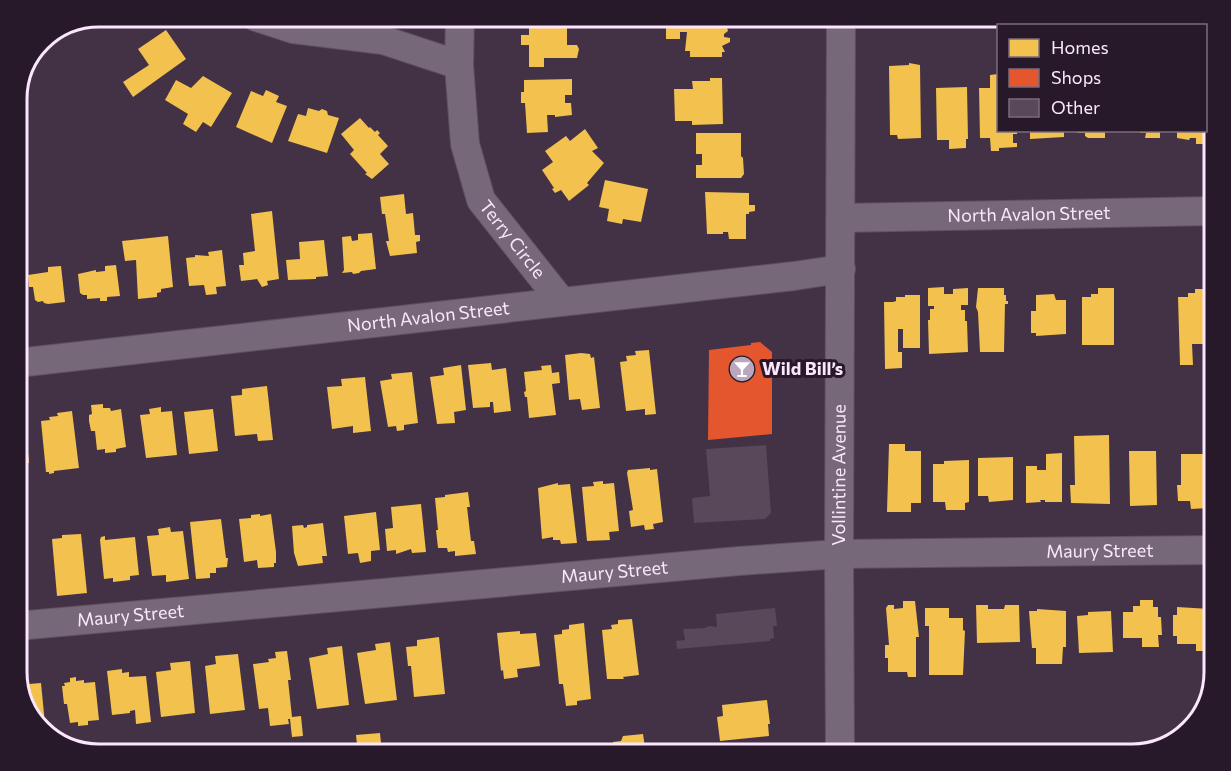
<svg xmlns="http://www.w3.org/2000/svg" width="1231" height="771" font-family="Commissioner,sans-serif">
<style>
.homes{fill:#f2c14e}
.shops{fill:#e4572e}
.building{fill:#584859}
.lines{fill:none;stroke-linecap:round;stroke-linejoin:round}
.minor-casing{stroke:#5f4f62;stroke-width:30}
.minor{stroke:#766878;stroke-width:28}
.labels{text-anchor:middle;stroke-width:6;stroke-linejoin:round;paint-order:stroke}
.street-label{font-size:18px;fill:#fbe6fd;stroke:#271929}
.poi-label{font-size:18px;font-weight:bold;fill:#fbe6fd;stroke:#271929;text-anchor:start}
.rim{fill:none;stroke:#fbe6fd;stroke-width:3}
</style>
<rect width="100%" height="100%" fill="#433146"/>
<g class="homes">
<polygon points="688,17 724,17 728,31 724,34 724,37 730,38 730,42 722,46 725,52 722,52 722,57 690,57 690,51 685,51 687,32 680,32 680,39 666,39 666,18"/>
<polygon points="529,22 567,22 567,45 577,45 579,49 577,58 544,58 544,67 529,67 529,45 521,45 521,35 529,35"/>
<polygon points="166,30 186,59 133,97 123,82 149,65 138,49"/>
<polygon points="909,63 920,65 921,138 898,139 897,135 890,135 889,66 909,65"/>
<polygon points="26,74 27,99 17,99 17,94"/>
<polygon points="998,74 998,130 1017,130 1017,134 1013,134 1013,143 1017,143 1017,147 999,148 999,151 991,151 990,138 980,138 979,88 990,88 990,75"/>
<polygon points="203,76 232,93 211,127 203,122 196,132 183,124 188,114 165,100 176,80 191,88"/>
<polygon points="710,78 722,78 723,124 692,125 692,121 675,121 674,89 693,89 692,81 710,81"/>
<polygon points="572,79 572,95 565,95 565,103 571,103 572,115 555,117 555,115 547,115 548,132 527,133 525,103 521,103 521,92 524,92 524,80"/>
<polygon points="1206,80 1211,81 1212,144 1196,144 1196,138 1190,138 1189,140 1177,138 1177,130 1206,130"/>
<polygon points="967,87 968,139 966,139 966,148 949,149 949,140 937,140 936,88"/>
<polygon points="266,90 279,96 276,102 287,106 272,143 236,127 251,91 263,96"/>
<polygon points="308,108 319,111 322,109 327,111 328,115 339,118 327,153 288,141 298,114 306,116"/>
<polygon points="360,118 369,128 370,127 375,132 377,130 380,133 378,135 388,146 380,154 389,164 372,179 365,174 367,173 350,154 354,150 341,134"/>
<polygon points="585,129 598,148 592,151 604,163 587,183 589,185 569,201 561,190 555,193 552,189 554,188 542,170 553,162 545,151 566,136 570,141"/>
<polygon points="1030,130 1064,130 1064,137 1030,139"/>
<polygon points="1077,130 1105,130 1105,138 1088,138 1085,136 1085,133 1077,133"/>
<polygon points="1140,130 1160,130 1160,138 1145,138 1146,133 1140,133"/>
<polygon points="696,133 741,133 741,156 743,158 744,174 741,178 696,178 696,165 702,165 702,154 696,154"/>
<polygon points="605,180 648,189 641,222 623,219 622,224 607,221 609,209 599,207"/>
<polygon points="705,192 749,193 749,205 755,205 755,211 749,212 749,214 746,214 746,239 729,239 728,232 723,232 723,234 707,234"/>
<polygon points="404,194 406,214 413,213 415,235 420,235 420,241 416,242 417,253 390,256 386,241 389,241 385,214 382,214 380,197"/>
<polygon points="272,211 279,279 267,281 268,285 262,287 257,279 241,281 239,265 244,265 243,253 255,251 251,214"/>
<polygon points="372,233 376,269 361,271 359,273 353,274 352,272 342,273 344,270 342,237 351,236 352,241 358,240 358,234"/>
<polygon points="168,236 173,287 161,289 161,292 157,293 157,297 138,299 136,260 125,261 122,241"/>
<polygon points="324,240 328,276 316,277 316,279 288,280 286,260 300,259 299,242"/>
<polygon points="222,250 226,286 216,287 217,294 206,295 204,285 189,286 186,258 195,257 195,255 209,256 208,252"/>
<polygon points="116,265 120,296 107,297 107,301 100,301 100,298 87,299 87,295 83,295 80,293 78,274 96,270 96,272 105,271 105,266"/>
<polygon points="61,266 65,302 48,304 44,303 43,301 38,302 35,300 33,287 29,287 28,275 48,272 48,267"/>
<polygon points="944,287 944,294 953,294 953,289 968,288 968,305 961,305 961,310 965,310 965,321 967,321 968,352 929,354 928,320 930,320 930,309 934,309 934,306 928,306 928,288"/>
<polygon points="978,288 1004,288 1004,295 1006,295 1006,301 1008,301 1008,304 1005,304 1004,352 980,352 978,312 976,307"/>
<polygon points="1098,288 1114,288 1114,345 1082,345 1082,297 1091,297 1091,294 1098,294"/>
<polygon points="1195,289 1210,289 1211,344 1192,344 1193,365 1180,365 1178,297 1188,297 1188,293 1195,293"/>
<polygon points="1054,294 1056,300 1066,300 1066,334 1036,336 1036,333 1031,333 1031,311 1036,311 1036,295"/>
<polygon points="905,295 920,295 920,348 903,348 903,329 898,329 898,352 902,352 902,368 885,369 884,302 893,302 896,301 896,297 905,297"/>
<polygon points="649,350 656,414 645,415 645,409 626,411 620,362 627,361 626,356 636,355 635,351"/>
<polygon points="581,353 590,354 591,358 594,357 600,408 582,410 580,399 569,400 565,355"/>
<polygon points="491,363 492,370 506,368 511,411 494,413 493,402 490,402 490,407 473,408 468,365"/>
<polygon points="461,365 466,410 454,412 455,423 437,424 430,377 444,375 443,368"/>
<polygon points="551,365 552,373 559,372 560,383 552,384 556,415 529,418 527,397 525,397 524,392 526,391 524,372 542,370 541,366"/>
<polygon points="412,372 418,423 404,425 404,430 397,431 396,426 388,427 380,381 392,379 391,374"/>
<polygon points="365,377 371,431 353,433 353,426 332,429 327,387 342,386 341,379"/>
<polygon points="267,386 273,440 258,441 257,434 235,436 231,396 242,395 242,389"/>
<polygon points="103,404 103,408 110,408 111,411 121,409 126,447 116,449 116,452 105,453 105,449 97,450 95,431 91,431 89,421 89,415 92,414 91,405"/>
<polygon points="161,407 161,412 172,411 177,455 146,458 140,415 150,414 149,409"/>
<polygon points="213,409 218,451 189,454 184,412"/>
<polygon points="72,411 79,468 54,471 54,473 49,474 49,472 46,472 41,421 50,420 49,417 58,416 57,413"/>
<polygon points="26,431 29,463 17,464 17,432"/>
<polygon points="1109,435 1110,504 1071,503 1070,485 1075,485 1074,436"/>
<polygon points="889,444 905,444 905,451 921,451 921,503 911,503 911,512 887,512"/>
<polygon points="1129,451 1156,451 1157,505 1130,506"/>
<polygon points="1062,453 1062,502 1045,502 1045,500 1040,500 1041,502 1026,503 1026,466 1037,466 1037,470 1046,470 1046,454"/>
<polygon points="1181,454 1210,454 1209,508 1191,509 1190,501 1178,501 1177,485 1181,485"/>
<polygon points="1013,457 1013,500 989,502 988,496 978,496 978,458"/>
<polygon points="969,460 969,502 965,503 965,510 946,510 945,502 933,502 933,464 944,464 944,461"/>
<polygon points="650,468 650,470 657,469 663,522 653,524 654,529 645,530 644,525 631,527 629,511 633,510 627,473 628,470"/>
<polygon points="603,481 603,484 614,483 619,531 609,532 610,540 587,541 582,487 594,486 593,482"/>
<polygon points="558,483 558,485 570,484 577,543 561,544 560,540 553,540 553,537 542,539 538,488"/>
<polygon points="468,492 470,507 467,507 471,541 474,541 476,554 455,556 455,551 448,552 447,548 438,548 436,530 438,530 435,498 445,497 445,495"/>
<polygon points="421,504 426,552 412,553 411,549 396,554 396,550 387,551 385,529 393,528 391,507"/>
<polygon points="376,512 380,550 371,551 371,561 360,563 358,553 348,554 344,516"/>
<polygon points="260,514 260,516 271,514 276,552 276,563 274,563 274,567 258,568 257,560 244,562 239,519 251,518 251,515"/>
<polygon points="221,519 226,558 228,558 227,567 216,568 216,573 210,573 210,578 196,579 190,522"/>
<polygon points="323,523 327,556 322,556 323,563 298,566 294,553 292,526 303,525 304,528 307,527 307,525"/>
<polygon points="170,527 171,532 183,531 189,579 166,582 166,575 152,576 147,536 159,535 158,529"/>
<polygon points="81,534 87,593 57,596 52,539 62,538 62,535"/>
<polygon points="105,536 105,540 135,537 139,575 130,576 130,580 113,582 113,578 104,579 100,540 101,537"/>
<polygon points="1140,600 1153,600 1153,607 1158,607 1158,617 1161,617 1162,635 1158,635 1159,647 1142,647 1142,638 1123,638 1123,612 1133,612 1133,606 1140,606"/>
<polygon points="903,601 915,601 919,637 916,637 916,677 908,677 907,672 888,672 888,658 885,658 885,645 889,645 886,608 888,605 894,605 894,609 903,608"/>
<polygon points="976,605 988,605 988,609 1004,609 1005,605 1019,605 1020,642 977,643"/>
<polygon points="1177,607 1210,609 1211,651 1196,651 1196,644 1177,644 1177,636 1173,636 1173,615 1177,615"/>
<polygon points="925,608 949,608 949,618 963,618 963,630 965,631 963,675 929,675 929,626 925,626"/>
<polygon points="1037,609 1066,611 1066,647 1063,647 1062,664 1036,664 1036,648 1032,648 1029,611 1037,611"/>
<polygon points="1111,611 1113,652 1079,653 1077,616 1088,615 1088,612"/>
<polygon points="632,619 639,675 623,677 624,679 607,679 602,630 612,629 611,625 618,624 618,620"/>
<polygon points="584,623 591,699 577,701 577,705 566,706 563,684 559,684 554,635 562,634 562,630 569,629 569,625"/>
<polygon points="520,631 520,634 536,633 540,666 517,669 518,677 504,679 503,670 501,671 497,633"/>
<polygon points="439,637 445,694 414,697 411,666 408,666 406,647 417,646 417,640"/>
<polygon points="390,642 397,700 365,704 357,653 376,650 375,644"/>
<polygon points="342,646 349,705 317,709 309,658 328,654 327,648"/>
<polygon points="287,651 291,680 288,680 292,717 301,716 303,736 292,737 290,719 288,719 289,724 270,726 268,708 259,709 253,664 269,662 268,659 276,658 275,652"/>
<polygon points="238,654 245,710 210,714 205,666 216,664 215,656"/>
<polygon points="190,661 195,713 161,717 156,672 171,670 170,663"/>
<polygon points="122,669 122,673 129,672 129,677 146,676 151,722 136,724 135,710 130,711 130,713 112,715 107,671"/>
<polygon points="76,677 76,681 84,680 84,683 95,682 99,720 88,721 88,725 78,726 78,722 70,723 67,704 64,704 62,686 65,686 64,683 70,682 70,678"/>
<polygon points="29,680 29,684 41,683 45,724 43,724 44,728 41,728 27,713 19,681"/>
<polygon points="767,700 770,724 768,724 769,736 720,741 717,717 723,716 722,705"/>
<polygon points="380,733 381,743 376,744 376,753 358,754 356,735"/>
<polygon points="643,734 646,754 615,754 613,742 621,741 623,736"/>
<polygon points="585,744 586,748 596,747 597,754 566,754 565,747"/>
<polygon points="757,745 758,754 715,754 714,750"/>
<rect x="978" y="747" width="34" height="7"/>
<polygon points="536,748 536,751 548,750 548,754 518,754 517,750"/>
<rect x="1076" y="750" width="34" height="4"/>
<polygon points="449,751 449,754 434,754 434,752"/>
</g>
<polygon class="shops" points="760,342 772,352 772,434 708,440 709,350 751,345 751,343"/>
<g class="building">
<polygon points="766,445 771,513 765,519 694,523 692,498 710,496 706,449"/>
<polygon points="775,608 777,626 773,626 774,638 770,639 770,641 677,649 676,641 685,640 683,629 705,628 709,626 717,627 716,614"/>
</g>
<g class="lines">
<g class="minor-casing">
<g id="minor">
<polyline points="256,17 293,29 383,40 459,65 460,17"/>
<path id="s1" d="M459,65L465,144L481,200L561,301"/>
<path id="s2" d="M841,218L1214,211"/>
<path id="s3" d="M17,363L794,276L841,269"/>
<path id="s4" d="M17,626L739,561L839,554L1214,550"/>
<path id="s5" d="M840,754L839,554L841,17"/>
</g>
</g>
<use href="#minor" class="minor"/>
</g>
<defs>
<g id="bar-disc" transform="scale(1.35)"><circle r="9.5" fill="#bba7bd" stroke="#271929"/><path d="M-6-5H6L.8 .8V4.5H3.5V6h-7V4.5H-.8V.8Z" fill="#fff"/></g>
</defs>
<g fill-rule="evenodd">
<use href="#bar-disc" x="742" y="369"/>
</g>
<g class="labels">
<g class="street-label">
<text dy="6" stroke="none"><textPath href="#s2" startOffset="188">North Avalon Street</textPath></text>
<text dy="6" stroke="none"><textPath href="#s1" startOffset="188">Terry Circle</textPath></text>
<text dy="6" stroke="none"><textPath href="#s3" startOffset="414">North Avalon Street</textPath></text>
<text dy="6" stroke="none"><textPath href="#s5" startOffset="279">Vollintine Avenue</textPath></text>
<text dy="6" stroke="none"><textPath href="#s4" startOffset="1086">Maury Street</textPath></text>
<text dy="6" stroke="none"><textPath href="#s4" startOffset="600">Maury Street</textPath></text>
<text dy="6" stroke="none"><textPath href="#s4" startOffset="114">Maury Street</textPath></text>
</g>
<g class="poi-label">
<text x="762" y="375">Wild Bill’s</text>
</g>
</g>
<path d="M0 0H1231V771H0ZM99 27H1132A72 72 0 0 1 1204 99V672A72 72 0 0 1 1132 744H99A72 72 0 0 1 27 672V99A72 72 0 0 1 99 27Z" fill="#271929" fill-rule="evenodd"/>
<path class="rim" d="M99 27H1132A72 72 0 0 1 1204 99V672A72 72 0 0 1 1132 744H99A72 72 0 0 1 27 672V99A72 72 0 0 1 99 27Z"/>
<rect x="997" y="24" width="210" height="108" fill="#271929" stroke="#7c6b7e" stroke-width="1.5"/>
<rect x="1009" y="39" width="30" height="18" fill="#f2c14e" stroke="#7c6b7e" stroke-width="1.5"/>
<text x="1051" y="54" font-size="18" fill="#fbe6fd">Homes</text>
<rect x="1009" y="69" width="30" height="18" fill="#e4572e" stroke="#7c6b7e" stroke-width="1.5"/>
<text x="1051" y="84" font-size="18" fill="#fbe6fd">Shops</text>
<rect x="1009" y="99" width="30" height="18" fill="#584859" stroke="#7c6b7e" stroke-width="1.5"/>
<text x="1051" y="114" font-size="18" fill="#fbe6fd">Other</text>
</svg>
